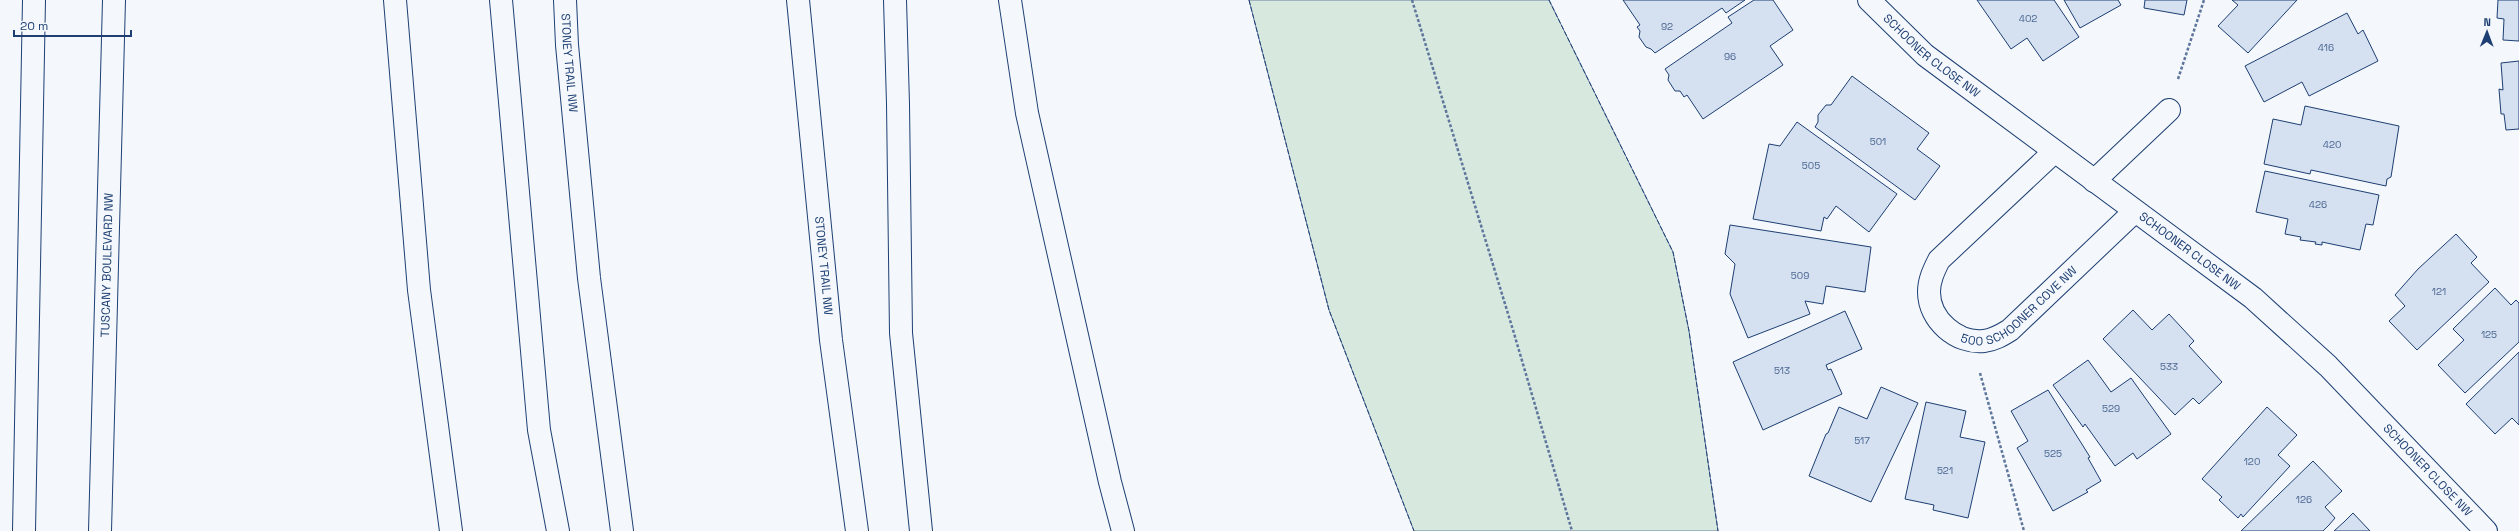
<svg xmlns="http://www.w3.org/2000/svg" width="2519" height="531" font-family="'Space Grotesk',sans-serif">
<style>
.green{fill:#d7e8df;stroke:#687fa3}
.building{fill:#d5e0f0;stroke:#1d3f73}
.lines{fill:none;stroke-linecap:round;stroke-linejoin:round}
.minor-casing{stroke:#1d3f73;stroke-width:24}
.highway-casing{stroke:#1d3f73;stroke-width:24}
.path{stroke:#5e769c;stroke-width:2.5;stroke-dasharray:3 2;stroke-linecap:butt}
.minor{stroke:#f4f7fb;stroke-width:22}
.highway{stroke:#f4f7fb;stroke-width:22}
.fence{stroke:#1d3f73;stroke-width:1;stroke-dasharray:5 2;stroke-linecap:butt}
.labels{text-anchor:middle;stroke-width:3;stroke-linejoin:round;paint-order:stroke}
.number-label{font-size:10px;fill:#4b6792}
.street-label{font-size:12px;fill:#1d3f73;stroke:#f4f7fb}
</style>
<rect width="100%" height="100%" fill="#f4f7fb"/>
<polygon class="green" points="1249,0 1549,0 1673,252 1689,331 1718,531 1414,531 1329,310"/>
<g class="building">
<polygon points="1623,0 1745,0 1726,13 1722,8 1655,53 1651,49 1646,47 1639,37 1640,31 1637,27 1640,25"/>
<polygon points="1754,0 1773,0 1793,30 1770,46 1783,65 1703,119 1687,95 1684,97 1680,91 1675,91 1668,80 1669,75 1665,69 1732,23 1728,17"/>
<polygon points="1977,0 2054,0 2079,37 2043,61 2027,38 2011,49"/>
<polygon points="2064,0 2118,0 2121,5 2080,28"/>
<polygon points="2145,0 2187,0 2184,15 2144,8"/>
<polygon points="2232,0 2297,0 2248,53 2218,26 2238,5"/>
<polygon points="2498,0 2519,0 2519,41 2503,40 2504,19 2497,18"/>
<polygon points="2347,13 2358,34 2363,30 2378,61 2309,96 2302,82 2264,102 2245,66"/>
<polygon points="2519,61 2519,129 2506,130 2504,114 2501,114 2499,89 2503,90 2501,63"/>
<polygon points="1852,76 1929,133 1917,149 1940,166 1915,200 1815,127 1818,122 1818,115 1826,105 1831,105"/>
<polygon points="2305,106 2399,126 2391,177 2387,179 2386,186 2311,170 2310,174 2264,164 2273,119 2301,125"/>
<polygon points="1797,122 1897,194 1869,232 1836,206 1827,219 1824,217 1821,231 1753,219 1769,144 1780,146"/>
<polygon points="2265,171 2379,195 2373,225 2366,224 2360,250 2322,242 2322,245 2315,244 2316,242 2300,240 2301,237 2285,234 2288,219 2256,212"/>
<polygon points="1730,225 1871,247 1865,292 1826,286 1823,304 1805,301 1810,314 1748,338 1730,294 1735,264 1725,254"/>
<polygon points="2456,234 2477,257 2471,263 2489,282 2417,350 2389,321 2405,306 2395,295 2418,269"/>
<polygon points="2495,288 2511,305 2516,300 2519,303 2519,342 2465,393 2438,365 2464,340 2453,329"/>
<polygon points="2133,310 2152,330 2169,314 2194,341 2189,346 2222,382 2199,404 2193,398 2175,415 2103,339"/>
<polygon points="1845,311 1862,349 1826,365 1828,370 1831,369 1842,394 1763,430 1733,362"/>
<polygon points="2519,352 2519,425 2512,418 2495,434 2466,404"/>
<polygon points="2088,360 2111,392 2131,378 2171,434 2137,459 2133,453 2115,466 2085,424 2083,427 2053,385"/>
<polygon points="1881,387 1918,403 1871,502 1809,476 1826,434 1828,433 1839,407 1867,419"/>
<polygon points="2048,390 2090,457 2088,458 2101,481 2086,490 2088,492 2053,511 2017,448 2028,441 2011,411"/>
<polygon points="1926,402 1966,411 1960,437 1985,442 1968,518 1933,510 1934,505 1905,499"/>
<polygon points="2267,407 2297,435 2278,455 2290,466 2243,517 2241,514 2238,518 2219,500 2222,497 2202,479"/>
<polygon points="2313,461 2342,491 2325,507 2335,518 2329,525 2323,531 2241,531"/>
<polygon points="2353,513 2370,531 2334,531 2344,522"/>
</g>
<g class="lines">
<g class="minor-casing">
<g id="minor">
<path id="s1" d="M1869,0L1925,55L2253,298L2328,366L2486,531"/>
<path id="s2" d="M2054,152L1939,260C1934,270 1929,280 1929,292C1929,320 1957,344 1984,341C1994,340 2002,335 2010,330L2134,212"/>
<polyline points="2094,181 2169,110"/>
<polyline points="24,531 34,0"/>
<path id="s3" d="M100,531L114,0"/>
</g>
</g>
<g class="highway-casing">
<g id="highway">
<polyline points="395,0 419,290 451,531"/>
<polyline points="501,0 539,430 558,531"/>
<path id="s4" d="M565,0L567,45L589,278L622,531"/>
<path id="s5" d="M798,0L831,340L857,531"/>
<polyline points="895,0 898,104 901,333 921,531"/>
<polyline points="1010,0 1027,113 1110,482 1123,531"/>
</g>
</g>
<g class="path">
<polyline points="1412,0 1513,330 1572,531"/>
<polyline points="2178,79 2204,0"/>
<polyline points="1980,373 2024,531"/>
</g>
<use href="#minor" class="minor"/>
<use href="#highway" class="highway"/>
<g class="fence">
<polyline points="1249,0 1329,310 1414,531"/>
<polyline points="1549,0 1673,252 1689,331 1718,531"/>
</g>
</g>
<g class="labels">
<g class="number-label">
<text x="2028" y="22">402</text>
<text x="1667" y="30">92</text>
<text x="2326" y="51">416</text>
<text x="1730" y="60">96</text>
<text x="1878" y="145">501</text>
<text x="2332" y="148">420</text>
<text x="1811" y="169">505</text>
<text x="2318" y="208">426</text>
<text x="1800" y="279">509</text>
<text x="2439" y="295">121</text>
<text x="2489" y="338">125</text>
<text x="2169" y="370">533</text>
<text x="1782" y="374">513</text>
<text x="2111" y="412">529</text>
<text x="1862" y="444">517</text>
<text x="2053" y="457">525</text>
<text x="2252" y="465">120</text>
<text x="1945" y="474">521</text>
<text x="2304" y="503">126</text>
</g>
<g class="street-label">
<text dy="4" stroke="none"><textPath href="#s1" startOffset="84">SCHOONER CLOSE NW</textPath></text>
<text dy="4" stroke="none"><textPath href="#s4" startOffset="63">STONEY TRAIL NW</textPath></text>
<text dy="4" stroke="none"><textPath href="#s1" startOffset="408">SCHOONER CLOSE NW</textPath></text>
<text dy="4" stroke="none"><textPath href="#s3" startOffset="266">TUSCANY BOULEVARD NW</textPath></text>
<text dy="4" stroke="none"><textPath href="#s5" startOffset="267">STONEY TRAIL NW</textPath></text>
<text dy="4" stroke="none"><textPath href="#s2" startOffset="321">500 SCHOONER COVE NW</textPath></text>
<text dy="4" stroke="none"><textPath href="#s1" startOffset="732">SCHOONER CLOSE NW</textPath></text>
</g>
</g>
<g transform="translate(2487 32) rotate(1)" stroke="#f4f7fb" stroke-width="3" paint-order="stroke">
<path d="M0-3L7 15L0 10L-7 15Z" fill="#1d3f73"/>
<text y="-6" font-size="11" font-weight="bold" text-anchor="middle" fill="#1d3f73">N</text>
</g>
<path d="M14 30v6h117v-6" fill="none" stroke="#1d3f73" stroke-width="2"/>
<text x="20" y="30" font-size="12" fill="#1d3f73" stroke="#f4f7fb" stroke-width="3" paint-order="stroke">20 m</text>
</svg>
